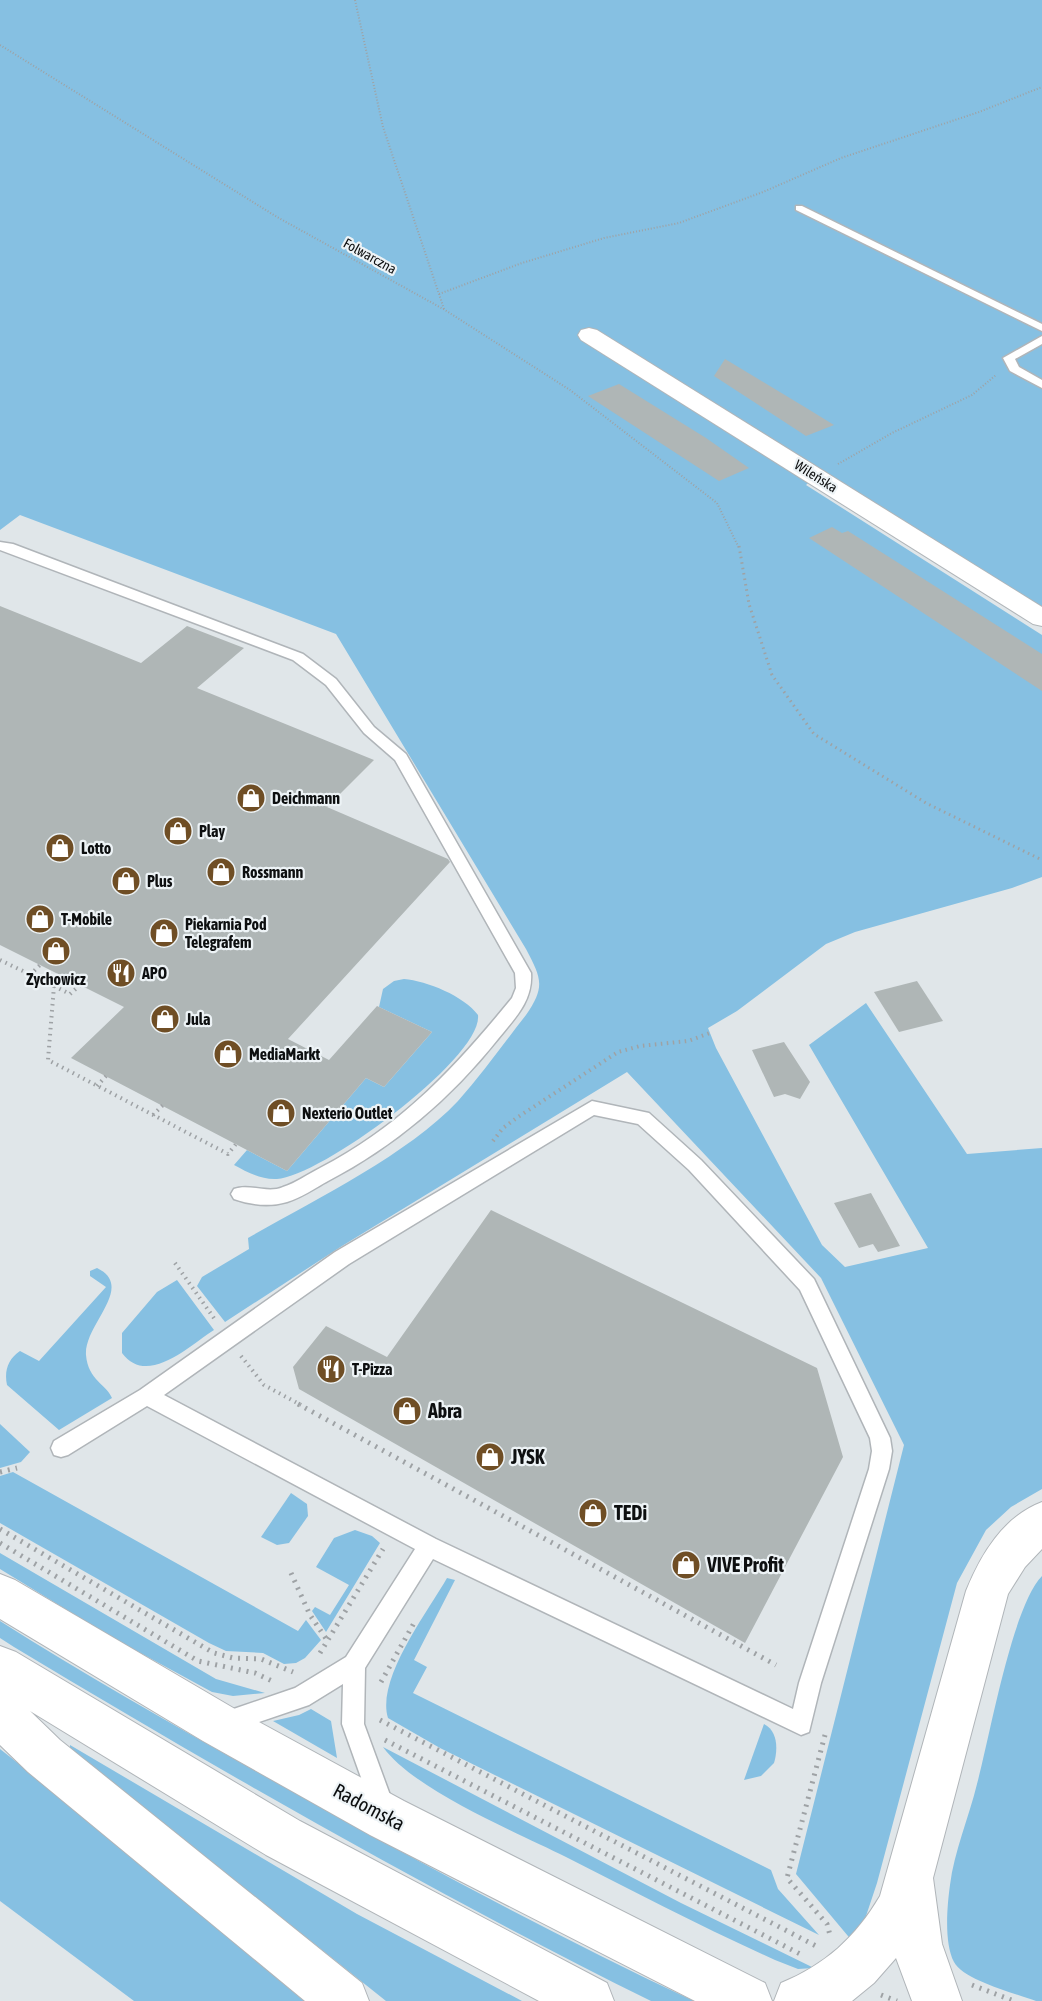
<svg xmlns="http://www.w3.org/2000/svg" width="1042" height="2001" font-family="'Asap Condensed',sans-serif">
<style>
.green{fill:#86c0e2}
.building{fill:#afb6b6}
.lines{fill:none;stroke-linecap:round;stroke-linejoin:round}
.service-casing{stroke:#b0b5b9;stroke-width:3}
.minor-casing{stroke:#b0b5b9;stroke-width:2}
.primary-casing{stroke:#b0b5b9;stroke-width:2}
.path-far3{stroke:#9ea2a5;stroke-width:2;stroke-dasharray:1 2;stroke-linecap:butt}
.path-far2{stroke:#9ea2a5;stroke-width:3;stroke-dasharray:1.5 4;stroke-linecap:butt}
.path-far1{stroke:#9ea2a5;stroke-width:4;stroke-dasharray:1.5 4.5;stroke-linecap:butt}
.path{stroke:#9ea2a5;stroke-width:5;stroke-dasharray:2 6;stroke-linecap:butt}
.service{fill:#fff;fill-rule:evenodd}
.minor{fill:#fff;fill-rule:evenodd}
.primary{fill:#fff;fill-rule:evenodd}
.labels{text-anchor:middle;stroke-width:4.5;stroke-linejoin:round;paint-order:stroke}
.far-street-label{font-size:14px;fill:#0d0f10;stroke:#edf3f6}
.poi-label{font-size:16px;font-weight:bold;fill:#0d0f10;stroke:#edf3f6;text-anchor:start}
.near-poi-label{font-size:20px;font-weight:bold;fill:#0d0f10;stroke:#edf3f6;text-anchor:start}
.near-street-label{font-size:20px;fill:#0d0f10;stroke:#edf3f6}
</style>
<rect width="100%" height="100%" fill="#e0e6e9"/>
<g class="green">
<path d="M0,0H1042V608L821,471L806,485L1042,635V877L1012,888L855,932L826,944L737,1011L708,1028L716,1048L822,1245L845,1267L928,1248L809,1045L866,1003L967,1154L1042,1148V1489L1011,1507L986,1530L957,1583L877,1883L864,1922L853,1942L796,1874L904,1445L821,1278L627,1072L342,1246L225,1322L197,1286L202,1277L249,1249L248,1238C314,1200 406,1156 458,1101C482,1074 504,1043 526,1015C546,986 541,978 526,949L336,634L20,515L0,530Z"/>
<path d="M404,979C427,981 464,996 478,1015C483,1058 320,1177 277,1179C261,1180 247,1172 234,1165L247,1150L287,1171L366,1078L384,1087L432,1032L379,1007L383,989L394,981Z"/>
<path d="M97,1268C136,1287 84,1324 86,1355C88,1380 107,1385 112,1398L59,1430L7,1385C4,1371 8,1359 20,1351L39,1361L106,1287L90,1276V1271Z"/>
<path d="M177,1280L214,1330C189,1346 147,1387 122,1353V1333L157,1292Z"/>
<polygon points="0,1424 30,1452 21,1462 0,1468"/>
<polygon points="13,1472 298,1631 306,1620 321,1640 305,1658 296,1663 284,1664 263,1653 226,1651 209,1643 0,1523 0,1476"/>
<polygon points="291,1493 307,1504 308,1516 289,1543 277,1545 261,1537"/>
<polygon points="355,1530 372,1536 380,1543 326,1632 312,1611 315,1607 330,1615 349,1585 316,1567 334,1538"/>
<polygon points="0,1553 216,1679 265,1693 233,1696 212,1692 111,1637 0,1569"/>
<path d="M1042,1576V2001H1036C1017,1994 963,1980 954,1962C944,1943 947,1907 950,1885C954,1852 969,1817 977,1784C990,1736 1012,1607 1042,1576Z"/>
<path d="M447,1578L455,1580L414,1660L427,1667L413,1693L771,1870L778,1889L819,1935L440,1748L388,1718C376,1679 427,1613 447,1578Z"/>
<path d="M0,1621C96,1682 195,1737 295,1793C426,1866 558,1937 694,2001H651C433,1893 222,1772 14,1647L0,1638Z"/>
<polygon points="311,1709 331,1721 337,1758 273,1721 299,1715"/>
<path d="M764,1724C778,1731 778,1750 774,1763L761,1776L744,1780Z"/>
<polygon points="70,1745 357,1914 522,2001 386,2001 70,1749"/>
<path d="M383,1747L681,1903L814,1968L798,1969L775,1960C704,1928 635,1892 566,1857C516,1832 414,1790 383,1747Z"/>
<polygon points="0,1749 51,1789 304,2001 134,2001 0,1901"/>
</g>
<g class="building">
<polygon points="725,359 808,409 834,425 806,436 714,376"/>
<polygon points="619,384 706,438 749,468 719,481 588,396"/>
<polygon points="832,527 842,533 848,531 1042,654 1042,691 809,538"/>
<polygon points="0,606 141,663 187,626 244,648 197,688 374,760 327,807 448,859 450,862 288,1039 329,1060 377,1006 432,1032 384,1087 366,1078 287,1171 71,1058 124,1007 0,945"/>
<polygon points="917,981 943,1021 899,1032 874,992"/>
<polygon points="784,1042 810,1082 800,1099 785,1094 774,1097 752,1050"/>
<polygon points="871,1193 900,1246 878,1252 873,1244 859,1248 834,1203"/>
<polygon points="491,1210 817,1368 843,1457 745,1643 299,1389 293,1367 326,1326 387,1357"/>
</g>
<g class="lines">
<g class="service-casing">
<g id="service">
<polygon points="796,206 802,206 1042,324 1042,331 796,210"/>
<polygon points="1042,336 1042,344 1015,359 1019,367 1042,380 1042,388 1010,371 1003,358"/>
<path d="M0,542L13,544L303,654L336,679L374,727L406,754L531,973C533,1001 515,1018 498,1039C451,1098 395,1146 328,1181C315,1188 301,1198 287,1202C270,1207 251,1205 234,1199L231,1194L234,1189C249,1183 267,1194 283,1187C296,1183 308,1174 320,1168C401,1126 455,1068 512,998L516,988L515,973L395,760L364,733L326,685L293,660L0,550Z"/>
<path d="M592,1101L649,1113L701,1160L814,1279L890,1438L892,1451L889,1469L821,1683L809,1732L801,1735L433,1559L365,1668L364,1724L394,1806L390,1814L382,1818L374,1814L342,1724L343,1684L309,1705L227,1733L219,1730L216,1722L219,1714L295,1688L346,1657L415,1549L147,1406L68,1455L61,1457L54,1455L51,1448L54,1441L140,1390L335,1252ZM594,1115L638,1124L689,1170L800,1290L870,1438L872,1451L869,1469L799,1683L793,1709L436,1539L164,1395L349,1264Z"/>
</g>
</g>
<g class="minor-casing">
<polygon id="minor" points="589,328 597,330 1042,607 1042,626 1033,624 581,340 578,335 581,330"/>
</g>
<g class="primary-casing">
<g id="primary">
<path d="M1042,1502V1549L1025,1567L1008,1594L933,1878L942,1944L962,2001H912L896,1958L874,1983L852,2001H774L781,1983C825,1965 856,1937 880,1896L966,1591C981,1554 1003,1517 1042,1502Z"/>
<polygon points="0,1574 15,1580 235,1709 404,1801 765,1983 772,2001 695,2001 370,1835 203,1741 0,1619"/>
<polygon points="0,1646 16,1652 300,1821 607,1983 614,2001 539,2001 266,1855 30,1711 60,1740 362,1983 369,2001 305,2001 28,1772 0,1745"/>
</g>
</g>
<g class="path-far3">
<polyline points="355,0 383,127 444,309"/>
<polyline points="0,45 277,217 445,310 570,390 717,503 739,548"/>
<polyline points="439,294 522,263 604,238 679,223 763,192 841,158 979,112 1042,87"/>
<polyline points="838,464 892,433 972,395 996,375"/>
</g>
<polyline class="path-far2" points="739,546 749,604 772,675 814,734 926,803 1042,860"/>
<g class="path-far1">
<polyline points="0,960 54,986 48,1060 228,1154 236,1144"/>
<polyline points="30,975 40,965"/>
<polyline points="54,986 70,994 80,985"/>
<polyline points="97,1086 106,1076"/>
<polyline points="153,1115 163,1105"/>
<polyline points="493,1141 503,1128 518,1117 618,1052 640,1046 688,1041 710,1033"/>
<polyline points="175,1263 216,1321"/>
<polyline points="241,1356 264,1385 301,1405"/>
</g>
<g class="path">
<polyline points="298,1404 776,1665"/>
<polyline points="0,1472 17,1468"/>
<polyline points="0,1529 214,1653 233,1658 261,1659 293,1672"/>
<polyline points="0,1543 198,1661 255,1673 272,1681"/>
<polyline points="291,1573 310,1615 329,1643"/>
<polyline points="320,1653 383,1549"/>
<polyline points="381,1682 414,1623"/>
<polyline points="380,1720 818,1947"/>
<polyline points="825,1735 787,1878 827,1924 830,1935"/>
<polyline points="385,1740 802,1955"/>
<polyline points="972,1985 1014,2001"/>
<polyline points="881,1995 897,2001"/>
</g>
<use href="#service" class="service"/>
<use href="#minor" class="minor"/>
<use href="#primary" class="primary"/>
</g>
<defs>
<g id="shop-disc" transform="scale(1.5)"><circle r="9.5" fill="#6f4e25" stroke="#edf3f6"/><path d="M-5-2.5h2.3a2.7 3.5 0 0 1 5.4 0H5L5.5 6h-11ZM-1.5-2.5h3a1.5 2.3 0 0 0-3 0Z" fill="#fff"/></g>
<g id="restaurant-disc" transform="scale(1.5)"><circle r="9.5" fill="#6f4e25" stroke="#edf3f6"/><path d="M-5-6h1v4h1v-4h1v4h1v-4h1v5L-1.5 .5V6h-2V.5L-5-1ZM5-6V6H3V1.5H1.5Q1.5-4 5-6Z" fill="#fff"/></g>
</defs>
<g fill-rule="evenodd">
<use href="#shop-disc" x="251" y="798"/>
<use href="#shop-disc" x="178" y="831"/>
<use href="#shop-disc" x="60" y="848"/>
<use href="#shop-disc" x="221" y="872"/>
<use href="#shop-disc" x="126" y="881"/>
<use href="#shop-disc" x="40" y="919"/>
<use href="#shop-disc" x="164" y="933"/>
<use href="#shop-disc" x="56" y="951"/>
<use href="#restaurant-disc" x="121" y="973"/>
<use href="#shop-disc" x="165" y="1019"/>
<use href="#shop-disc" x="228" y="1054"/>
<use href="#shop-disc" x="281" y="1113"/>
<use href="#restaurant-disc" x="331" y="1369"/>
<use href="#shop-disc" x="407" y="1411"/>
<use href="#shop-disc" x="490" y="1457"/>
<use href="#shop-disc" x="593" y="1513"/>
<use href="#shop-disc" x="686" y="1565"/>
</g>
<g class="labels">
<g class="far-street-label">
<text transform="translate(370 256) rotate(29)" y="5">Folwarczna</text>
<text transform="translate(816 476) rotate(32)" y="5">Wileńska</text>
</g>
<g class="poi-label">
<text x="272" y="804">Deichmann</text>
<text x="199" y="837">Play</text>
<text x="81" y="854">Lotto</text>
<text x="242" y="878">Rossmann</text>
<text x="147" y="887">Plus</text>
<text x="61" y="925">T-Mobile</text>
<text x="185" y="930">Piekarnia Pod<tspan x="185" dy="18">Telegrafem</tspan></text>
<text x="142" y="979">APO</text>
<text x="56" y="985" text-anchor="middle">Zychowicz</text>
<text x="186" y="1025">Jula</text>
<text x="249" y="1060">MediaMarkt</text>
<text x="302" y="1119">Nexterio Outlet</text>
<text x="352" y="1375">T-Pizza</text>
</g>
<g class="near-poi-label">
<text x="428" y="1418">Abra</text>
<text x="511" y="1464">JYSK</text>
<text x="614" y="1520">TEDi</text>
<text x="707" y="1572">VIVE Profit</text>
</g>
<g class="near-street-label">
<text transform="translate(369 1807) rotate(28)" y="7">Radomska</text>
</g>
</g>
</svg>
